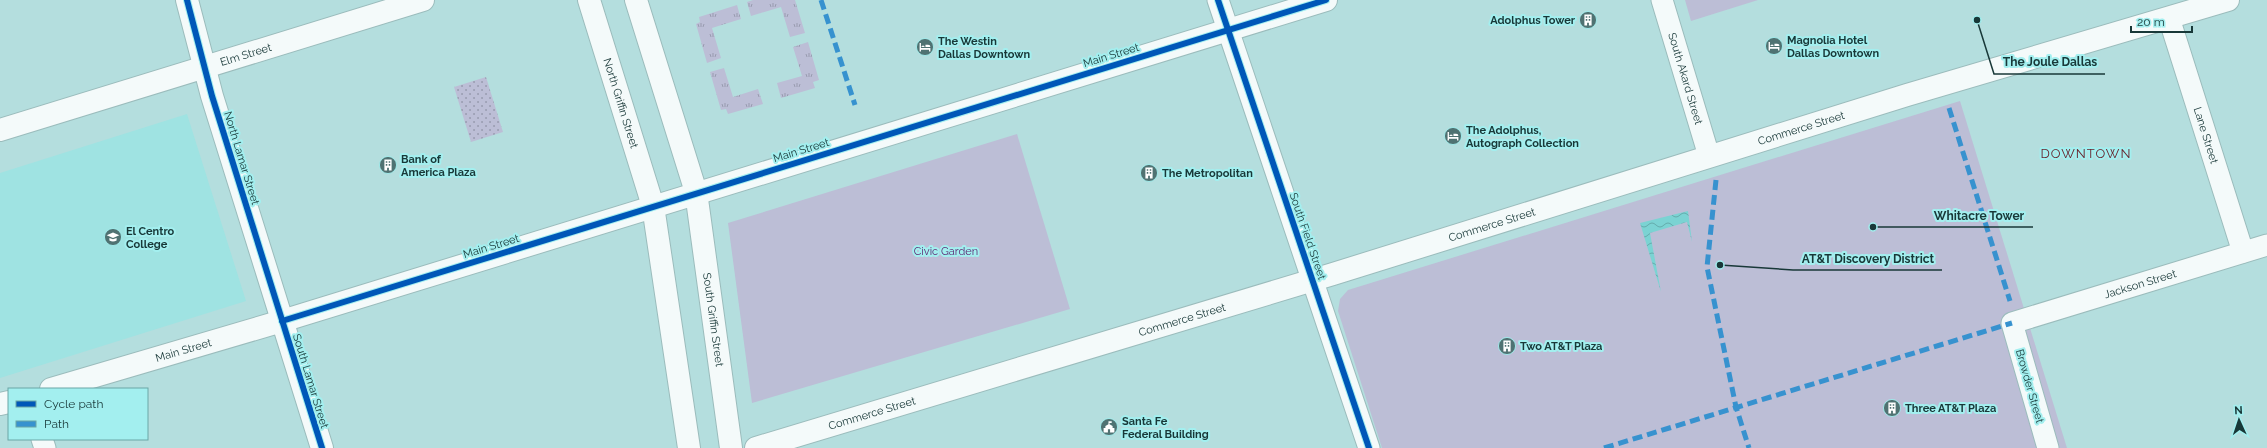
<svg xmlns="http://www.w3.org/2000/svg" width="2267" height="448" font-family="Raleway,sans-serif">
<style>
.built{fill:#9fe3e2}
.grass{fill:url(#grass-tufts)}
.park{fill:#bcbed6}
.garden{fill:url(#garden-dots)}
.water{fill:url(#water-waves)}
.lines{fill:none;stroke-linecap:round;stroke-linejoin:round}
.minor-casing{stroke:#9bbcbc;stroke-width:23}
.secondary-casing{stroke:#9bbcbc;stroke-width:24}
.minor{stroke:#f4fafa;stroke-width:21}
.secondary{stroke:#f4fafa;stroke-width:22}
.quiet{stroke:#3792cf;stroke-width:5;stroke-dasharray:10 5;stroke-linecap:butt}
.cycleway-casing{stroke:#a3efef;stroke-width:8}
.cycleway{stroke:#0057b8;stroke-width:6}
.labels{text-anchor:middle;stroke-width:4;stroke-linejoin:round;paint-order:stroke}
.poi-label{font-size:11px;font-weight:bold;fill:#183838;stroke:#a3efef;text-anchor:start}
.street-label{font-size:11px;fill:#183838;stroke:#a3efef}
.park-label{font-size:11px;fill:#5c2771;stroke:#a3efef}
.quarter-label{font-size:13px;letter-spacing:1px;fill:#68232c;stroke:#a3efef}
.leader{fill:none;stroke:#183838;stroke-width:1.5}
.callout-dot{fill:#183838;stroke:#a3efef;stroke-width:1.5}
.callout-label{font-size:12px;text-anchor:middle;font-weight:bold;fill:#183838;stroke:#a3efef;stroke-width:4;stroke-linejoin:round;paint-order:stroke}
</style>
<defs>
<pattern id="grass-tufts" width="24" height="20" patternUnits="userSpaceOnUse"><rect width="24" height="20" fill="#bcbed6"/><path d="M3 7l-1-3M5 7V3M7 7l1-3M15 17l-1-3M17 17v-4M19 17l1-3" fill="none" stroke="#989baf"/></pattern>
<pattern id="garden-dots" width="8" height="8" patternUnits="userSpaceOnUse"><rect width="8" height="8" fill="#bcbed6"/><path d="M2 2h.1M6 6h.1" fill="none" stroke="#989baf" stroke-width="1.8" stroke-linecap="round"/></pattern>
<pattern id="water-waves" width="16" height="10" patternUnits="userSpaceOnUse"><rect width="16" height="10" fill="#7bd3d3"/><path d="M0 5q4-4 8 0t8 0" fill="none" stroke="#64acac"/></pattern>
</defs>
<rect width="100%" height="100%" fill="#b4dede"/>
<polygon class="built" points="187,114 246,301 0,378 0,173"/>
<g class="grass">
<polygon points="753,0 795,0 805,33 790,37 781,7 751,16 747,2"/>
<polygon points="737,5 741,19 712,28 721,58 707,63 696,24 700,22 699,17"/>
<polygon points="808,42 819,80 813,82 815,88 781,98 777,83 802,76 793,47"/>
<polygon points="724,68 733,97 758,89 763,104 728,114 726,109 721,110 710,72"/>
</g>
<g class="park">
<polygon points="1685,0 1758,0 1691,21"/>
<polygon points="1960,101 2067,448 1382,448 1338,311 1340,299 1348,290"/>
<polygon points="1017,134 1070,309 752,403 728,223"/>
</g>
<polygon class="garden" points="486,77 503,132 471,142 454,87"/>
<polygon class="water" points="1688,211 1692,242 1687,222 1650,233 1661,292 1640,223"/>
<g class="lines">
<g class="minor-casing">
<g id="minor">
<polyline points="1218,0 1369,448"/>
<path id="s1" d="M1662,0L1709,156"/>
<path id="s2" d="M2169,18L2243,252"/>
<polyline points="42,439 45,448"/>
<path id="s3" d="M2048,448L2012,323L2267,245"/>
</g>
</g>
<g class="secondary-casing">
<g id="secondary">
<polyline points="187,0 212,96 322,448"/>
<path id="s4" d="M589,0L653,206L689,448"/>
<path id="s5" d="M636,0L696,192L731,448"/>
<path id="s6" d="M0,130L423,0"/>
<path id="s7" d="M51,389L282,321L1326,0"/>
<polyline points="0,404 9,402"/>
<path id="s8" d="M756,448L1333,274L1907,95L2228,0"/>
</g>
</g>
<use href="#minor" class="minor"/>
<use href="#secondary" class="secondary"/>
<g class="quiet">
<polyline points="821,0 855,105"/>
<polyline points="1949,108 2010,301"/>
<polyline points="1716,180 1707,267 1736,407 1749,448"/>
<polyline points="1604,448 2012,323"/>
</g>
<g class="cycleway-casing">
<g id="cycleway">
<polyline points="187,0 212,96 322,448"/>
<polyline points="1218,0 1369,448"/>
<polyline points="282,321 1326,0"/>
</g>
</g>
<use href="#cycleway" class="cycleway"/>
</g>
<defs>
<g id="building-disc" transform="scale(0.9)"><circle r="9.5" fill="#4f7272" stroke="#a3efef"/><path d="M-4-6H4V6H1V3H-1V6H-4ZM-2.5-4.3h1.7v1.8h-1.7ZM.8-4.3h1.7v1.8H.8ZM-2.5-1h1.7V.8h-1.7ZM.8-1h1.7V.8H.8Z" fill="#fff"/></g>
<g id="hotel-disc" transform="scale(0.9)"><circle r="9.5" fill="#4f7272" stroke="#a3efef"/><path d="M-6-4.5h1.5V1H6V5H4.5V3h-9V5H-6ZM-4 0a1.8 1.8 0 1 1 3.6 0ZM.5 0V-2.5h3Q6-2.5 6 0Z" fill="#fff"/></g>
<g id="university-disc" transform="scale(0.9)"><circle r="9.5" fill="#4f7272" stroke="#a3efef"/><path d="M0-5L7-2L0 1L-7-2ZM-4 1L0 2.5L4 1V4Q0 6-4 4Z" fill="#fff"/></g>
<g id="civic-disc" transform="scale(0.9)"><circle r="9.5" fill="#4f7272" stroke="#a3efef"/><path d="M-.6-6.5H3V-4.5H.6V-3L4-1V1h2V6H-6V1h2V-1L-.6-3ZM-1.2 2.5V6h2.4V2.5Z" fill="#fff"/></g>
</defs>
<g fill-rule="evenodd">
<use href="#building-disc" x="1588" y="20"/>
<use href="#hotel-disc" x="1774" y="46"/>
<use href="#hotel-disc" x="925" y="47"/>
<use href="#hotel-disc" x="1453" y="136"/>
<use href="#building-disc" x="388" y="165"/>
<use href="#building-disc" x="1149" y="173"/>
<use href="#university-disc" x="113" y="237"/>
<use href="#building-disc" x="1507" y="346"/>
<use href="#building-disc" x="1892" y="408"/>
<use href="#civic-disc" x="1109" y="427"/>
</g>
<g class="labels">
<g class="poi-label">
<text x="1575" y="24" text-anchor="end">Adolphus Tower</text>
<text x="1787" y="44">Magnolia Hotel<tspan x="1787" dy="13">Dallas Downtown</tspan></text>
<text x="938" y="45">The Westin<tspan x="938" dy="13">Dallas Downtown</tspan></text>
<text x="1466" y="134">The Adolphus,<tspan x="1466" dy="13">Autograph Collection</tspan></text>
<text x="401" y="163">Bank of<tspan x="401" dy="13">America Plaza</tspan></text>
<text x="1162" y="177">The Metropolitan</text>
<text x="126" y="235">El Centro<tspan x="126" dy="13">College</tspan></text>
<text x="1520" y="350">Two AT&amp;T Plaza</text>
<text x="1905" y="412">Three AT&amp;T Plaza</text>
<text x="1122" y="425">Santa Fe<tspan x="1122" dy="13">Federal Building</tspan></text>
</g>
<g class="street-label">
<text dy="4" stroke="none"><textPath href="#s6" startOffset="257">Elm Street</textPath></text>
<text transform="translate(1111 55) rotate(-17)" y="4">Main Street</text>
<text dy="4" stroke="none"><textPath href="#s1" startOffset="82">South Akard Street</textPath></text>
<text dy="4" stroke="none"><textPath href="#s4" startOffset="108">North Griffin Street</textPath></text>
<text dy="4" stroke="none"><textPath href="#s8" startOffset="1093">Commerce Street</textPath></text>
<text dy="4" stroke="none"><textPath href="#s2" startOffset="123">Lane Street</textPath></text>
<text transform="translate(801 150) rotate(-17)" y="4">Main Street</text>
<text transform="translate(242 158) rotate(73)" y="4">North Lamar Street</text>
<text dy="4" stroke="none"><textPath href="#s8" startOffset="769">Commerce Street</textPath></text>
<text transform="translate(1308 236) rotate(71)" y="4">South Field Street</text>
<text transform="translate(491 246) rotate(-17)" y="4">Main Street</text>
<text dy="4" stroke="none"><textPath href="#s3" startOffset="264">Jackson Street</textPath></text>
<text dy="4" stroke="none"><textPath href="#s8" startOffset="445">Commerce Street</textPath></text>
<text dy="4" stroke="none"><textPath href="#s5" startOffset="330">South Griffin Street</textPath></text>
<text dy="4" stroke="none"><textPath href="#s7" startOffset="138">Main Street</textPath></text>
<text transform="translate(311 381) rotate(73)" y="4">South Lamar Street</text>
<text transform="translate(2030 386) rotate(74)" y="4">Browder Street</text>
<text dy="4" stroke="none"><textPath href="#s8" startOffset="121">Commerce Street</textPath></text>
</g>
<g class="park-label">
<text x="946" y="255">Civic Garden</text>
</g>
<g class="quarter-label">
<text x="2086" y="158">DOWNTOWN</text>
</g>
</g>
<path class="leader" d="M1977 20L1994 74H2105M1873 227L1926 227H2033M1720 265L1793 270H1942"/>
<g class="callout-dot">
<circle cx="1977" cy="20" r="4"/>
<circle cx="1873" cy="227" r="4"/>
<circle cx="1720" cy="265" r="4"/>
</g>
<g class="callout-label">
<text x="2050" y="66">The Joule Dallas</text>
<text x="1979" y="220">Whitacre Tower</text>
<text x="1868" y="263">AT&amp;T Discovery District</text>
</g>
<rect x="8" y="388" width="140" height="52" fill="#a3efef" stroke="#6ba6a6"/>
<rect x="16" y="401" width="20" height="6" fill="#0057b8" stroke="#6ba6a6"/>
<text x="44" y="408" font-size="12" fill="#183838">Cycle path</text>
<rect x="16" y="421" width="20" height="6" fill="#3792cf" stroke="#6ba6a6"/>
<text x="44" y="428" font-size="12" fill="#183838">Path</text>
<g transform="translate(2239 420) rotate(357)" stroke="#a3efef" stroke-width="3" paint-order="stroke">
<path d="M0-3L7 15L0 10L-7 15Z" fill="#183838"/>
<text y="-6" font-size="11" font-weight="bold" text-anchor="middle" fill="#183838">N</text>
</g>
<path d="M2131 26v6h61v-6" fill="none" stroke="#183838" stroke-width="2"/>
<text x="2137" y="26" font-size="12" fill="#183838" stroke="#a3efef" stroke-width="3" paint-order="stroke">20 m</text>
</svg>
